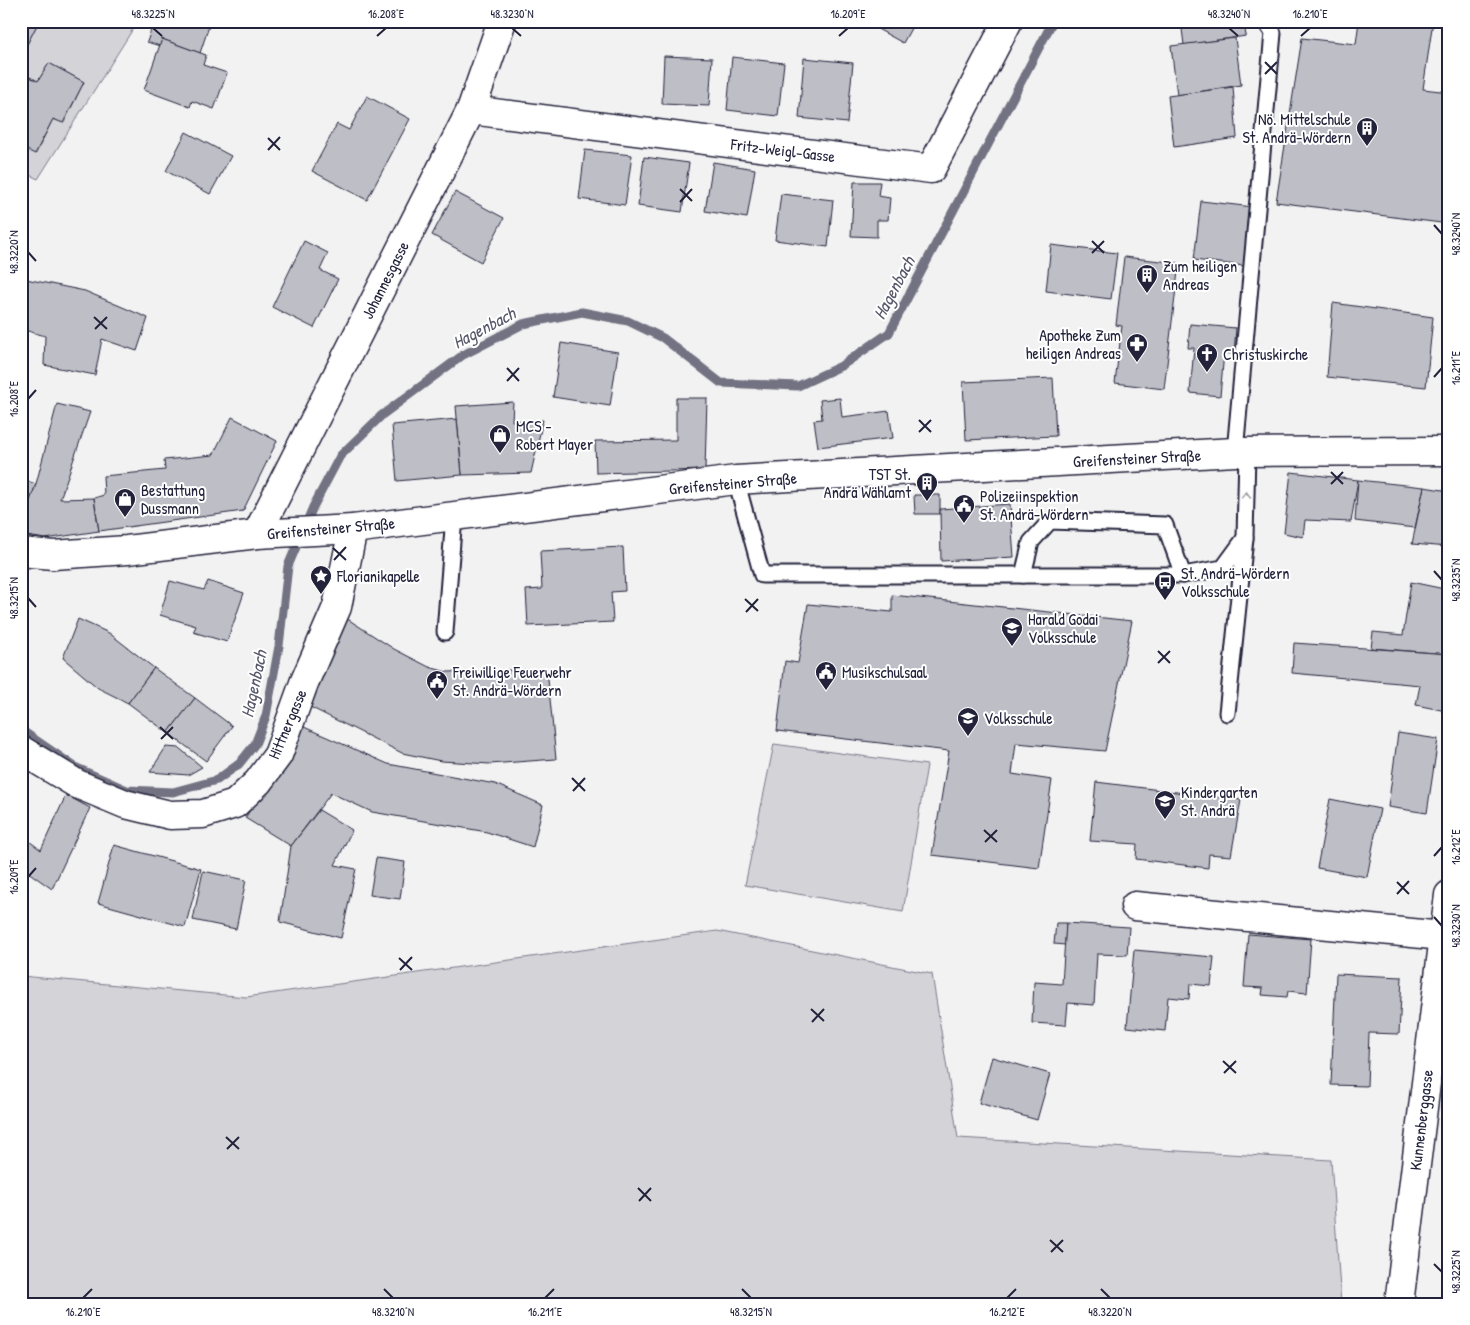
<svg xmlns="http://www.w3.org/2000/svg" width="1470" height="1325" font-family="'Patrick Hand',sans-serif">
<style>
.green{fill:#d3d3d8;stroke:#7a7a8a}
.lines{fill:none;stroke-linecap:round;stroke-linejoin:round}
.stream{stroke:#727282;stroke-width:9}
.building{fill:#bebec6;stroke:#22223b}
.service-casing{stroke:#22223b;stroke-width:19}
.minor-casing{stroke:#22223b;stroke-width:31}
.secondary-casing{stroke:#22223b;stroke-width:31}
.service{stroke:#fff;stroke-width:15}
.minor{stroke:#fff;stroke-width:28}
.secondary{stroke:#fff;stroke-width:28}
.oneway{stroke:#9c9ca7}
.ticks{fill:none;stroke:#22223b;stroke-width:2}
.labels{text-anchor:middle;stroke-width:4;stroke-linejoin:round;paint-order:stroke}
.poi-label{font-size:16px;fill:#22223b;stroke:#fff;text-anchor:start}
.street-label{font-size:16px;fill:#22223b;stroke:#fff}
.water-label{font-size:18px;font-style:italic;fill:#58586b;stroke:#fff}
.neatline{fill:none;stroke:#22223b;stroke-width:2}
.ticks-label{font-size:12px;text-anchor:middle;fill:#22223b}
</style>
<rect width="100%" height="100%" fill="#f2f2f3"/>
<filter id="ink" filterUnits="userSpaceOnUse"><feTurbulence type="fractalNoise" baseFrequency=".02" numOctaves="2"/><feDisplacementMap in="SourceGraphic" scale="10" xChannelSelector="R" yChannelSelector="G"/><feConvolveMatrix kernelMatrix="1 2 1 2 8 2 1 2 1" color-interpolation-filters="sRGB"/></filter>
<g filter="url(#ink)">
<g class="green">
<polygon points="39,21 138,21 38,179 21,171 21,147 36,154 53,119 64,123 84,82 49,63 38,81 21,73 21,56"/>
<polygon points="774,744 927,765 903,912 745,885"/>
<polygon points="717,931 932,974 958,1138 1331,1160 1341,1304 21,1304 21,976 246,997"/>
</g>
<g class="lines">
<polyline class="stream" points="21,730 75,767 127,790 173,792 217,780 239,764 255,744 266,716 279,646 288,566 313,507 340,456 382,415 463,355 523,324 582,312 628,321 663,338 721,383 798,386 841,366 889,333 1053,21"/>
</g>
<g class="building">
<polygon points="21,21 39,21 21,56"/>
<polygon points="154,21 196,21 209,26 200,53 162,39 160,46 147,42"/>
<polygon points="863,21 915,21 903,43"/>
<polygon points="1181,21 1244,21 1246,36 1184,45"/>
<polygon points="1359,21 1433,21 1423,89 1449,92 1449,224 1276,202 1302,38 1356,44"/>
<polygon points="1235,38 1241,85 1177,95 1171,46"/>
<polygon points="162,39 206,55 203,65 227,73 214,109 192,101 190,107 144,90"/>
<polygon points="664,56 712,58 709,106 662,104"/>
<polygon points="732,57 784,63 778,116 727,110"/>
<polygon points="804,58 853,63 847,123 799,118"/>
<polygon points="49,63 84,82 63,123 53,119 35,154 21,147 21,73 38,81"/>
<polygon points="1233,87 1237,138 1174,147 1168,96"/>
<polygon points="367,96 410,119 367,200 312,171 337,124 349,130"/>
<polygon points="186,132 231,156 210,194 166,171"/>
<polygon points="585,150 632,155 625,205 579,199"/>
<polygon points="644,157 689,163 682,212 638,206"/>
<polygon points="713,162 755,169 747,218 705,211"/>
<polygon points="854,182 880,182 878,196 890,198 888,220 877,220 877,237 851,236"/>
<polygon points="455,192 504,218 481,262 432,235"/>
<polygon points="781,194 833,200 828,247 775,240"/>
<polygon points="1201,201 1253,207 1245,266 1194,260"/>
<polygon points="304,241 328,253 320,270 338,279 314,328 272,307"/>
<polygon points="1051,245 1117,253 1111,299 1046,291"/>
<polygon points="1124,257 1179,263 1164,389 1115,383 1122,326 1116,325"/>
<polygon points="21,278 85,291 148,318 137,351 102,339 95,375 44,365 45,336 21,329"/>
<polygon points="1333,303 1433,317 1426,387 1327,377"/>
<polygon points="1190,324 1236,328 1234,354 1224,353 1220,396 1190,393 1194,348 1188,348"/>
<polygon points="561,343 618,352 610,406 553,397"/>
<polygon points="1053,378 1056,436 966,440 963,382"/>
<polygon points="676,398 707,398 705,470 596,473 595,441 676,440"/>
<polygon points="840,398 842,417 889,411 893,438 818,447 814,420 822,419 820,400"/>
<polygon points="513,402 512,421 543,420 531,473 462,475 456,406"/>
<polygon points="57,404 90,412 60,499 94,498 99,531 45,539 21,535 21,525 36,484"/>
<polygon points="232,417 277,441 243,511 99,531 94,498 104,495 103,476 165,470 164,460 213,455"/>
<polygon points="457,419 462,475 397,481 392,425"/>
<polygon points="1291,472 1358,480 1351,522 1305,520 1303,537 1284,533"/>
<polygon points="21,479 36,484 21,525"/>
<polygon points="1358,480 1424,487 1415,528 1355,521"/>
<polygon points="1424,487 1449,491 1449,547 1412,544"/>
<polygon points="914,495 940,495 940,514 915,514"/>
<polygon points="1010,504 1014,557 941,561 940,509"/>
<polygon points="623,547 625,591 611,592 613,622 528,626 526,590 542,589 540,551"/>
<polygon points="170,581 204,590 208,581 244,593 227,642 193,632 196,626 160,615"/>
<polygon points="1411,582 1449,590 1449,654 1371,648 1373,632 1403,635"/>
<polygon points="892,595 1132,621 1105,751 1016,743 1012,774 1052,780 1039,868 932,855 949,751 777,731 785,661 798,663 808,604 892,612"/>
<polygon points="346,618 394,649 429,667 447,672 547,669 556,759 490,764 441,761 402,753 310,707"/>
<polygon points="78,619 109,633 154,668 128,703 98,688 63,658"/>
<polygon points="1294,643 1449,654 1449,694 1446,711 1416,705 1420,685 1292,673"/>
<polygon points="154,668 195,698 168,733 128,703"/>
<polygon points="195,698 232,726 206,761 168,733"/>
<polygon points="304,727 388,764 495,784 543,805 533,847 487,832 372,812 331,793 291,846 245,818"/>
<polygon points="1398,733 1438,739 1427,813 1388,807"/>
<polygon points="166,747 179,748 202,767 188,775 150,772"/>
<polygon points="1096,782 1241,800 1231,856 1209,854 1208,868 1136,859 1137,844 1090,841"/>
<polygon points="66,795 90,808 52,889 21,867 21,835 41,850"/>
<polygon points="1330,799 1380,809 1367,877 1317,868"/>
<polygon points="319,810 352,830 335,865 356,869 341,938 280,922 291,846"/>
<polygon points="114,845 201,869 185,927 98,903"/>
<polygon points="376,858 405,862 400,899 370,895"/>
<polygon points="203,871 246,880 236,929 193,920"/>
<polygon points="1056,923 1066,923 1065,945 1054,944"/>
<polygon points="1066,923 1129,927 1127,955 1097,954 1094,1005 1068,1003 1066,1025 1032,1023 1034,982 1062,984"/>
<polygon points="1248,934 1311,939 1307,993 1288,991 1287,997 1262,995 1263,988 1244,987"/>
<polygon points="1134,950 1214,957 1211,986 1190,984 1189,999 1168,997 1165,1031 1127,1027"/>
<polygon points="1336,974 1402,977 1399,1034 1369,1033 1367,1086 1331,1085"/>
<polygon points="992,1057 1050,1074 1037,1120 979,1103"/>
</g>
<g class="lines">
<g class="service-casing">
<g id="service">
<polyline points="1235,452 1273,33 1265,21"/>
<polyline points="736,480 762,575 1183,575 1223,568 1245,538"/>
<polyline points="1023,575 1031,542 1050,521 1165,525 1183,575"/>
<polyline points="445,632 454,516"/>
<polyline points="1227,713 1245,538 1247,452"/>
</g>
</g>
<g class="minor-casing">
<g id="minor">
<polyline points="471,110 931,169 1008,21"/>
<polyline points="257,534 471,110 502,21"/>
<polyline points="21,750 77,784 125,804 170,815 203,814 235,804 258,782 278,755 304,683 337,607 353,529"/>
<polyline points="1135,906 1443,936"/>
<polyline points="1399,1304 1449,895"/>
</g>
</g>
<g class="secondary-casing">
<polyline id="secondary" points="21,552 53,555 127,550 257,534 353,529 736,480 1235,452 1449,451"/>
</g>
<use href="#service" class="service"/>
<use href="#minor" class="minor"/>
<use href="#secondary" class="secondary"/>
</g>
<defs><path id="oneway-chevron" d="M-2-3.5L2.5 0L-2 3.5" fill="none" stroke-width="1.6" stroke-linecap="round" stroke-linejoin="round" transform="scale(1.25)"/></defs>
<use class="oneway" href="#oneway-chevron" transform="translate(1246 495) rotate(-89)"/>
</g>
<path class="ticks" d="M153,28L162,36M512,28L521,36M1229,28L1238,36M377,36L386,28M839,36L848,28M1301,36L1310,28M1265,62L1277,74M1265,74L1277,62M268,138L280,150M268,150L280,137M680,189L692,201M680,202L692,189M1434,225L1442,234M1092,241L1104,253M28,252L36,261M1092,253L1104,241M94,317L107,329M95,329L107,317M507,368L519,381M1434,377L1442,368M507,381L519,368M28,399L36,390M919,420L931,432M919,432L931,420M1331,472L1343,484M1331,484L1343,472M333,548L346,560M334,560L346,547M1434,571L1442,580M28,598L36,607M745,599L758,611M746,612L758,599M1158,651L1170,663M1158,663L1170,651M160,727L173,739M161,739L173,727M572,778L585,791M573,791L585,778M984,830L997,842M985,842L997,830M1434,856L1442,847M28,877L36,868M1397,882L1409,894M1397,894L1409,881M1434,917L1442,926M399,958L412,970M400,970L412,957M811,1009L824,1021M812,1022L824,1009M1223,1061L1236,1073M1224,1073L1236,1061M226,1137L239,1149M227,1149L239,1137M638,1188L651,1201M639,1201L651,1188M1050,1240L1063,1252M1051,1252L1063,1240M1434,1264L1442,1272M384,1289L393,1298M742,1289L751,1298M1101,1289L1110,1298M83,1298L92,1289M545,1298L554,1289M1007,1298L1016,1289"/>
<defs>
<g id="building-pin" transform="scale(1.125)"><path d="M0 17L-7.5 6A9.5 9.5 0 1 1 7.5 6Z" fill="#22223b" stroke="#fff"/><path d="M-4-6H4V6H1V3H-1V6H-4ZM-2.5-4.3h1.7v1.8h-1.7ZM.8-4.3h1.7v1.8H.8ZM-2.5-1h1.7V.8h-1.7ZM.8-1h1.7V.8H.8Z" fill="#fff"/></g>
<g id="pharmacy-pin" transform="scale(1.125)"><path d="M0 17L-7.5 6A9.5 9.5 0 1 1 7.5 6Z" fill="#22223b" stroke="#fff"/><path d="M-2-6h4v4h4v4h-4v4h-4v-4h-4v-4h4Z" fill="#fff"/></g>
<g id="church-pin" transform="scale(1.125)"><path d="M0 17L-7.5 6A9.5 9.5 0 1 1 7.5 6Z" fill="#22223b" stroke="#fff"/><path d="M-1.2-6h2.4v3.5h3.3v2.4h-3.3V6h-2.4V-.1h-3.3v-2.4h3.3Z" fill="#fff"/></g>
<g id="shop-pin" transform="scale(1.125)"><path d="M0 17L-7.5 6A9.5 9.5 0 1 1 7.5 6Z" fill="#22223b" stroke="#fff"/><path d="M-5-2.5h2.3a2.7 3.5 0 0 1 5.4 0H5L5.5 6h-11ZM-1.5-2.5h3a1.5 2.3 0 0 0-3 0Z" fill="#fff"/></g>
<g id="civic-pin" transform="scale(1.125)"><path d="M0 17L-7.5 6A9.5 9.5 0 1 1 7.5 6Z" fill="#22223b" stroke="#fff"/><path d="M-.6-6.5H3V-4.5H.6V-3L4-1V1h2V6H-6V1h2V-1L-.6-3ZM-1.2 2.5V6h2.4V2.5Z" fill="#fff"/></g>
<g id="sight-pin" transform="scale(1.125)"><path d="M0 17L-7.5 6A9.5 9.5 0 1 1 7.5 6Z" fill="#22223b" stroke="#fff"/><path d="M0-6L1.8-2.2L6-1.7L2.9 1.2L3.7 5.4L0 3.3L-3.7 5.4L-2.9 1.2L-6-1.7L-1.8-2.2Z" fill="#fff"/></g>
<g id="bus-pin" transform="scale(1.125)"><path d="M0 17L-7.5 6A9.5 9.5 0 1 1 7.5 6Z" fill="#22223b" stroke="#fff"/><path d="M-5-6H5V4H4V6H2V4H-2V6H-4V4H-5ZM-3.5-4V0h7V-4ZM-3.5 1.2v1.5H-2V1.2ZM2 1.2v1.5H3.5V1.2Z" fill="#fff"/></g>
<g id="school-pin" transform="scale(1.125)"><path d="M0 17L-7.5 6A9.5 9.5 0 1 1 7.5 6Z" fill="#22223b" stroke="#fff"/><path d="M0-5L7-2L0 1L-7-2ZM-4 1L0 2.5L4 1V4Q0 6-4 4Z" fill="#fff"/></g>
</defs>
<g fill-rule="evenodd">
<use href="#building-pin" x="1367" y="128"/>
<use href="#building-pin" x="1147" y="275"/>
<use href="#pharmacy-pin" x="1137" y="344"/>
<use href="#church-pin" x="1207" y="354"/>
<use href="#shop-pin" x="500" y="435"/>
<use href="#building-pin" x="927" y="483"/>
<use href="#shop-pin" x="125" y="499"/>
<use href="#civic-pin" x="964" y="505"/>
<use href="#sight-pin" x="321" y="576"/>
<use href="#bus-pin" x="1165" y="582"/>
<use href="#school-pin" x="1012" y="628"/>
<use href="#civic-pin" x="826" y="672"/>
<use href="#civic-pin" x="437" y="681"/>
<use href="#school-pin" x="968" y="718"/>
<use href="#school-pin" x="1165" y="801"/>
</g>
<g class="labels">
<g class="poi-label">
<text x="1351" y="125" text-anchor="end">Nö. Mittelschule<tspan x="1351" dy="18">St. Andrä-Wördern</tspan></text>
<text x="1163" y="272">Zum heiligen<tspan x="1163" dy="18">Andreas</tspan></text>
<text x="1121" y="341" text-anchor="end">Apotheke Zum<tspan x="1121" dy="18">heiligen Andreas</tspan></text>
<text x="1223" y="360">Christuskirche</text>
<text x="516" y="432">MCS -<tspan x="516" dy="18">Robert Mayer</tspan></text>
<text x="911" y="480" text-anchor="end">TST St.<tspan x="911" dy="18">Andrä Wählamt</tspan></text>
<text x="141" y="496">Bestattung<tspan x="141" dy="18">Dussmann</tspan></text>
<text x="980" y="502">Polizeiinspektion<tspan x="980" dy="18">St. Andrä-Wördern</tspan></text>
<text x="1181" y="579">St. Andrä-Wördern<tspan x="1181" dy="18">Volksschule</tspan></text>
<text x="337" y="582">Florianikapelle</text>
<text x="1028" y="625">Harald Godai<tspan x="1028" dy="18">Volksschule</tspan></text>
<text x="453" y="678">Freiwillige Feuerwehr<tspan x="453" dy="18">St. Andrä-Wördern</tspan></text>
<text x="842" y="678">Musikschulsaal</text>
<text x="984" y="724">Volksschule</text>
<text x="1181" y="798">Kindergarten<tspan x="1181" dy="18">St. Andrä</tspan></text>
</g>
<g class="street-label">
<text transform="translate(783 150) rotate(7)" y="6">Fritz-Weigl-Gasse</text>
<text transform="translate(385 280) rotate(-63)" y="6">Johannesgasse</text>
<text transform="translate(1137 458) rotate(-3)" y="6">Greifensteiner Straße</text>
<text transform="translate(733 483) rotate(-5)" y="6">Greifensteiner Straße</text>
<text transform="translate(331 528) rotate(-5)" y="6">Greifensteiner Straße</text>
<text transform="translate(287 724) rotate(-67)" y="6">Hittnergasse</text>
<text transform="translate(1421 1120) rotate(-83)" y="6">Kunnenberggasse</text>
</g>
<g class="water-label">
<text transform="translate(894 288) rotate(-62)" y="6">Hagenbach</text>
<text transform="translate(484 328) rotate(-28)" y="6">Hagenbach</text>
<text transform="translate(254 684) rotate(-78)" y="6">Hagenbach</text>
</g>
</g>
<rect width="1470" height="1325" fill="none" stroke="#fff" stroke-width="55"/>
<rect x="28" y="28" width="1414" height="1270" class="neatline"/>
<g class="ticks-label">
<text x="153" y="18">48.3225°N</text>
<text x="386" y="18">16.208°E</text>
<text x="512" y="18">48.3230°N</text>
<text x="848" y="18">16.209°E</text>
<text x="1229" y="18">48.3240°N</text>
<text x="1310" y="18">16.210°E</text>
<text transform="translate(1456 234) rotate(-90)" y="4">48.3240°N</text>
<text transform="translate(14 252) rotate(-90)" y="4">48.3220°N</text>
<text transform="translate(1456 368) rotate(-90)" y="4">16.211°E</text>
<text transform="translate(14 399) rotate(-90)" y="4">16.208°E</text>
<text transform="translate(1456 580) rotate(-90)" y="4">48.3235°N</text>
<text transform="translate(14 598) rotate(-90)" y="4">48.3215°N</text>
<text transform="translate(1456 847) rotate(-90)" y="4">16.212°E</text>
<text transform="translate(14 877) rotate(-90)" y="4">16.209°E</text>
<text transform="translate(1456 926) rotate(-90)" y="4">48.3230°N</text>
<text transform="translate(1456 1272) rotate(-90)" y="4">48.3225°N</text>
<text x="83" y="1316">16.210°E</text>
<text x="393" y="1316">48.3210°N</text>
<text x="545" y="1316">16.211°E</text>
<text x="751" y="1316">48.3215°N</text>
<text x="1007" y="1316">16.212°E</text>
<text x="1110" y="1316">48.3220°N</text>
</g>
</svg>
